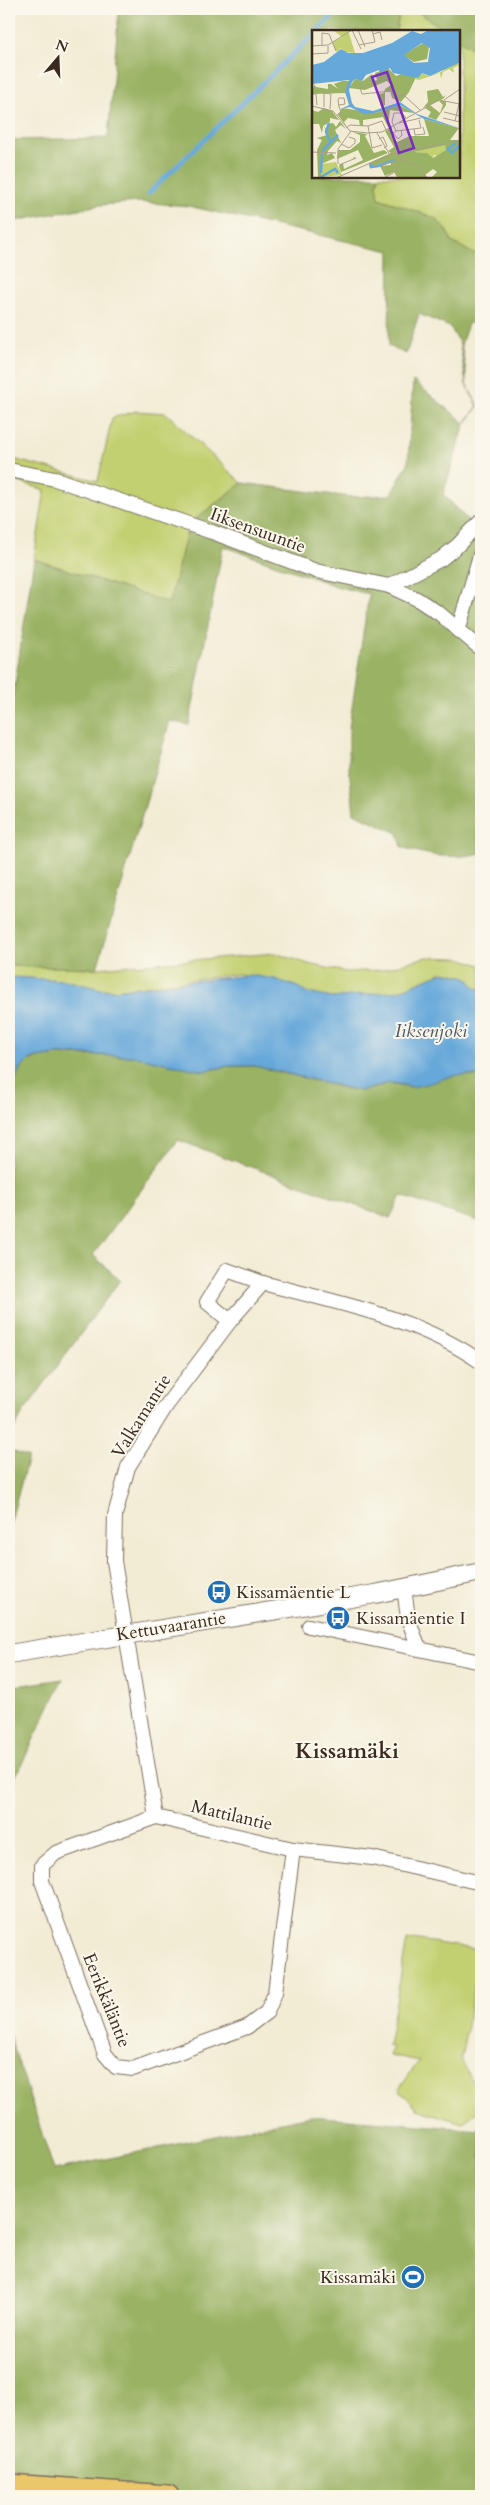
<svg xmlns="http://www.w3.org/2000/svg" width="490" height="2505" font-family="Cardo,serif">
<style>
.green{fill:#c3d071;stroke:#7f7d48}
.forest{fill:#9ab263;stroke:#6a6e40}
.water{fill:#66a8da;stroke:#50697c}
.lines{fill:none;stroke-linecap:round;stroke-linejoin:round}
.stream{stroke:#66a8da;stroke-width:4.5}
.minor-casing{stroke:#7b6e5e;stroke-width:16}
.tertiary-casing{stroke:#7b6e5e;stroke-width:20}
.primary-casing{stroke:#7b6e5e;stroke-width:24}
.minor{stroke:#fff;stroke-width:14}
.tertiary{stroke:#fff;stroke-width:18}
.primary{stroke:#eac769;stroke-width:21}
.labels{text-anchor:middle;stroke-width:4;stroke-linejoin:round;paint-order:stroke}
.street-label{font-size:18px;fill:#3b2a1e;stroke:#fbf7ec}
.poi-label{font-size:18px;fill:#3b2a1e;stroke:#fbf7ec;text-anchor:start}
.water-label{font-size:19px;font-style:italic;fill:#4a5660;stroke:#fbf7ec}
.district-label{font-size:22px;font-weight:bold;fill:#3b2a1e;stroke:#fbf7ec}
.inset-river{fill:none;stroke:#66a8da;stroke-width:2.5}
.inset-road{fill:none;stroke:#a99e8b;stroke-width:1}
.view{fill:#7b2cbf;fill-opacity:0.15;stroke:#7b2cbf;stroke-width:2.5}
.inset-edge{fill:none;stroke:#3b2a1e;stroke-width:2.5}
</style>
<rect width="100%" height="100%" fill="#fbf7ec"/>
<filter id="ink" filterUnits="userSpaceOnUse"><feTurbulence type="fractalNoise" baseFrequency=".02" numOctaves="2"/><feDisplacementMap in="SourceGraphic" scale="10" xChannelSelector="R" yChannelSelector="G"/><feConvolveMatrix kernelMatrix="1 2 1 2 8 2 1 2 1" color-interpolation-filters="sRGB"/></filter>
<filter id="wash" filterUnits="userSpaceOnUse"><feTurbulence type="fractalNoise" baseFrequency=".0096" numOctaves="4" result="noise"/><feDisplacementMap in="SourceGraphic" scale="20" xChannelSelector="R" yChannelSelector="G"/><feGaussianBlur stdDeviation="1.12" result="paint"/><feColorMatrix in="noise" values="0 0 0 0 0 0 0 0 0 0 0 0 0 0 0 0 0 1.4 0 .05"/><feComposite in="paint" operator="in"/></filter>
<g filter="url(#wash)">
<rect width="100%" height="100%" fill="#f2ecd4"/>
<g class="green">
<polygon points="400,9 414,9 446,31 396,31"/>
<polygon points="459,40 481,54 481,250 474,254 452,242 445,228 435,218 379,198 377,185 379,176 459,176"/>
<polygon points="136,411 166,413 242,483 189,524 169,604 34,559 45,490 9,479 9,458 98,481 112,418"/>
<polygon points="275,953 312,965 347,972 380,970 426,957 460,958 481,965 481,990 475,987 466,977 443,972 398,991 332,998 308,993 298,987 275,979 238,974 114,990 101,989 64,980 9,977 9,966 97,968"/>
<polygon points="413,1939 474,1949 474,1952 480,1953 461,2059 474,2084 480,2110 462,2123 417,2109 399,2089 419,2061 390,2055 392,2047 388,2046 407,1940 412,1941"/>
</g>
<g class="forest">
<polygon points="9,9 15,9 9,75"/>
<path d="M119,9H400L396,31H314V176H379L377,185L379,198L435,218L445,228L452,242L474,254L481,250V318L468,324L461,344L466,371V384L478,406L465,424L443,494L481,534V853C453,860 429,856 402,847L398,833L354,813L349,768V728L369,594L339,587L223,546L189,725L170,721L97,968L9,966V723L34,559L169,603L189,524L242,483L351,497L390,495L408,464L413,381L465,423L478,406L466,384L460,344L450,327L419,314L406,354L389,346L390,251L188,206L139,202L100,205L9,222V140L108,138Z"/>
<polygon points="414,9 481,9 481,54 459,40 459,31 446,31"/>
<path d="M57,1055L133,1056L203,1071L229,1066H255L348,1089H373L388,1083L413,1087L455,1074L481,1077V1222L401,1196L390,1218L178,1140L93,1255L120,1280L23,1413L9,1439V1090L11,1089C26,1059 23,1060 57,1055Z"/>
<polygon points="9,1450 28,1457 10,1525 9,1598"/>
<polygon points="63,1679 9,1790 9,1687"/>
<polygon points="9,2034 54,2170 310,2116 481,2130 481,2496 9,2496"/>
</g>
<path class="water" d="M443,972L467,977L475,987L481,990V1077C449,1071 445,1081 417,1086C408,1088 399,1083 390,1083C380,1084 370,1090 360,1091L255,1066H229L203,1071L133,1056L95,1055H57L31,1059L21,1068L11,1089L9,1090V977L64,980L101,989L114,990L250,975L275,979L298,987L308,993L332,998L398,991Z"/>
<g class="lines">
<g class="stream">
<polyline points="317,31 340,9"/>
<polyline points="148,194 314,34"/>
</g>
</g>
</g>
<g filter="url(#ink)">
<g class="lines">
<g class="minor-casing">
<g id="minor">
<polyline points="9,470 55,479 212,532 316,571 389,586 417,599 440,614 481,649"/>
<polyline points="389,586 441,559 457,546 481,521"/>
<polyline points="458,631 481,552"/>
<polyline points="230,1321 207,1302 227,1270 263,1283"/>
<path d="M481,1362C417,1317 337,1303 263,1283L230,1321L166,1406L128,1467L115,1515L114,1561L156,1817L293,1849L372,1858L481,1883"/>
<polyline points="404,1588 408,1618 419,1649"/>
<polyline points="309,1626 481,1662"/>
<polyline points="156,1817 56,1853 42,1865 42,1881 105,2054 116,2067 133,2069 247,2027 267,2012 275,1993 293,1849"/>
</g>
</g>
<g class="tertiary-casing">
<polyline id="tertiary" points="9,1654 375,1594 481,1572"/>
</g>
<g class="primary-casing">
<polyline id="primary" points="9,2485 168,2496"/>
</g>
<use href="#minor" class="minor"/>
<use href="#tertiary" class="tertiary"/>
<use href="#primary" class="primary"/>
</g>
</g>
<defs>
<g id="bus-disc" transform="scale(1.25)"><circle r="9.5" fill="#1f6fb2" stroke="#fbf7ec"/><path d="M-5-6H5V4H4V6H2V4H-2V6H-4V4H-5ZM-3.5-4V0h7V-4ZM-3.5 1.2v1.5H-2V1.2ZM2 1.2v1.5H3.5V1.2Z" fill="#fff"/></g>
<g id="stadium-disc" transform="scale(1.25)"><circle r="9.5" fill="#1f6fb2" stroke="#fbf7ec"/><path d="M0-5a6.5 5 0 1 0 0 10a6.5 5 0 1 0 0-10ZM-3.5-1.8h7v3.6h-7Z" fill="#fff"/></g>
</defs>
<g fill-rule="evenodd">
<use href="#bus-disc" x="219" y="1592"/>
<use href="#bus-disc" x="338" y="1618"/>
<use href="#stadium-disc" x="413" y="2277"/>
</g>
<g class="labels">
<g class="street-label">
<text transform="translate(258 530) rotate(20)" y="6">Iiksensuuntie</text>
<text transform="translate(141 1416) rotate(-58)" y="6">Valkamantie</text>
<text transform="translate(171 1626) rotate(-9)" y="6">Kettuvaarantie</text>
<text transform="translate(232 1815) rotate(13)" y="6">Mattilantie</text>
<text transform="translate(107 2000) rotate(68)" y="6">Eerikkäläntie</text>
</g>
<g class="poi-label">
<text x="236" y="1598">Kissamäentie L</text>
<text x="356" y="1624">Kissamäentie I</text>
<text x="396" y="2283" text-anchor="end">Kissamäki</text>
</g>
<g class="water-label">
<text x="431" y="1037">Iiksenjoki</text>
</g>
<g class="district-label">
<text x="347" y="1758">Kissamäki</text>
</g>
</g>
<g transform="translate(312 30)">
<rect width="148" height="148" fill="#f2ecd4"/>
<path d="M21,0H36L43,23L33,22L29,18L25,22L20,13L30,7ZM144,32L147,35L141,38L142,43L137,39L131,42L129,49L128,43L107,50L103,49L110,43L117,46L129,42ZM133,114L134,120L126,126L122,125L121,128L114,123L102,122ZM24,132L30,145L9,147V134Z" fill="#c3d071"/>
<path d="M111,13L117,17L115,29L102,32L91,25ZM76,38L84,46L92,43L104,47L97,62L89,72L80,68L78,61H73V75L69,77L67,64L72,63L73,59L79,55L75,51L53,60L37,58L43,49L51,51L60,44L62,51L65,50L63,43ZM30,51H37L35,63L0,64L2,54L4,57L16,59V54H19L26,59L22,54ZM126,59L131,67L134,65L131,69L111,78L116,72L115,61ZM127,71H134V75L124,90L116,87L119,82L113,78L118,75L128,83L131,75ZM87,75L102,83L78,80L76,97L71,87L51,90V96H48L47,90L36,88L32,92L35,97L26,85L30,78L63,83ZM12,78L20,81L27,90L18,88V92L11,96L10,103L7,94H0V80L6,82ZM112,89L147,98L138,110H147V147H120L125,142L121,139L113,145L115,147H85L82,142L73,146L68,136L79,135L78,131L58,137L57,133L79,123L76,121L82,117L73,101L80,97L79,105L85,112L98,106H117ZM133,115L134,120L121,128L115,123L102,122ZM28,91L34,99L29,95L23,100L29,113L25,111L16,121L15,125L20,123L23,128L9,134V147H6L5,120L10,110L5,108L15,105L12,96L14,99L17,97L15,94L21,93L24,97ZM40,102L55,104L53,106L62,123L72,120L76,123L29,142L27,136L31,133L32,139L51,130L46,120L25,129L26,120H38L48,112V105Z" fill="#9ab263" fill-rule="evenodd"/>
<path d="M117,0H147V33L118,46L110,43L106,48L81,43L78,38L68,43L67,40L54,45L50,51L43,49L40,52L37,60L40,73L43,77L61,81L88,72L105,84L147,98L112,89L88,75L63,83L52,84L38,77L29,79L37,75L33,62L37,50L0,54V35L12,32L29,19L36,23H51L80,13L100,1L109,4ZM110,13L118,18L116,32L102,33L92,25Z" fill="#66a8da" fill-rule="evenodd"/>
<path class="inset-river" d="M17,93L14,102L18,111M144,113L136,119L140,123L148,115M10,121L26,105M58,134L59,137L66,136L83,130M9,143L10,124M9,147L23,139L26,143"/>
<path class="inset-road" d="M40,0L49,19M46,0L53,17M61,4L68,2L70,10M47,15L63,12L60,0M0,16L16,15L40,0M10,16V3L17,4L24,21M0,24L16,23V16M63,53L48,58L50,64L80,61L94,67L108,80M0,64H4L5,75M132,70L148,59M0,76L21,81L38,101L56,103L70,102L127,70L148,74M12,77V63L19,64L18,79M132,82L148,86M25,85L29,82L27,77L26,70L27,68H32L33,74L27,75M94,88L90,83H82L80,92L84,101L109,98L107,90M131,88L148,92M143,91L147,74M87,93L109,88M56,96L60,118L70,115M34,98L38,95L56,96L70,91L74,100M102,99L103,105L113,104L111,97M84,101L81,103L86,109L90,105L89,100M65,103L78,125M67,109L71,107L75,116L72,118M29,114L37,118L43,113V109L37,107M0,122L24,123M85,123L89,129L107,137L115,148M26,134V119L39,101M27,135L44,128H41M68,136L81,131L87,132M24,148L79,124L148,111M72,148L83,142L89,129"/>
<path class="view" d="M75,42L102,118L87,123L60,47Z"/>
<rect width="148" height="148" class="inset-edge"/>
</g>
<rect width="490" height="2505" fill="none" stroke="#fbf7ec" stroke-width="30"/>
<g transform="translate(58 58) rotate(19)" stroke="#fbf7ec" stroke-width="4" paint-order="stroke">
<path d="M0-4L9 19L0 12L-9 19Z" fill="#3b2a1e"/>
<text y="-8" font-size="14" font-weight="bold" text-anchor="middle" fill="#3b2a1e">N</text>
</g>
</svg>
